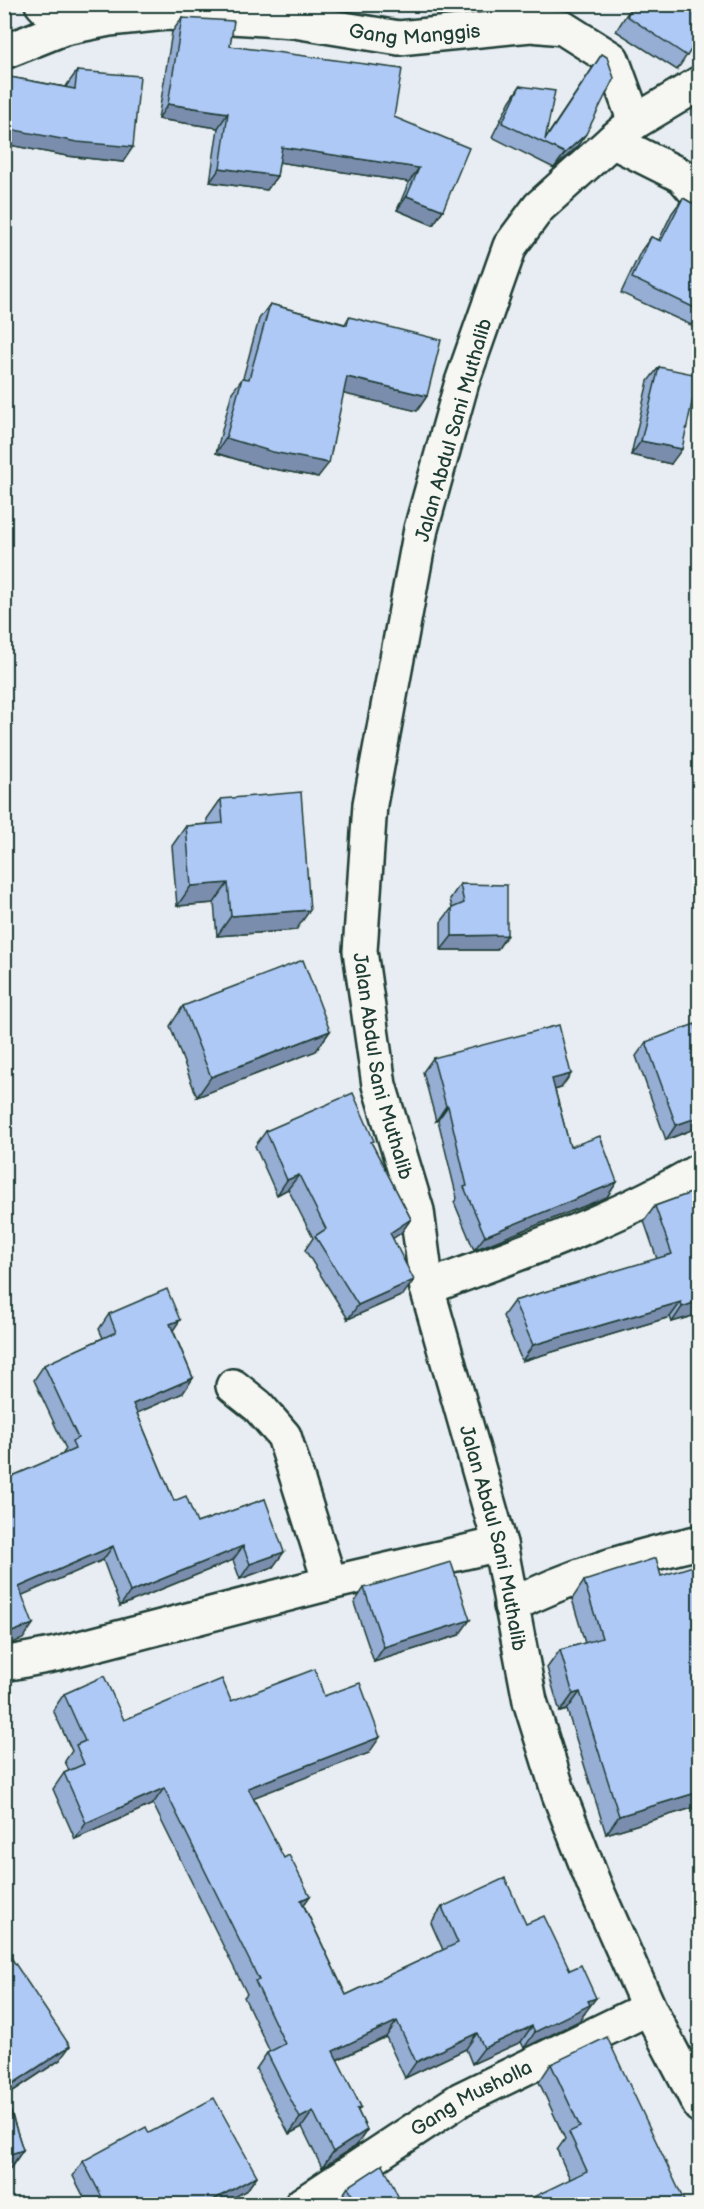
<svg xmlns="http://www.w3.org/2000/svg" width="704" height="2209" font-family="'Balsamiq Sans',sans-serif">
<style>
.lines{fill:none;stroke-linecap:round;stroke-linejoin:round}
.minor-casing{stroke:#1f3d34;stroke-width:38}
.minor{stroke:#f6f6f2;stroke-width:33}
.wall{fill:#96add4;stroke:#1f3d34;stroke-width:1.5}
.shaded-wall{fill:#7a8dad;stroke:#1f3d34;stroke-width:1.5}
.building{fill:#afc9f7;stroke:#1f3d34;stroke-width:1.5}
.labels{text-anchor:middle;stroke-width:5;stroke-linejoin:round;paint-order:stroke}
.street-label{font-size:20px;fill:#1f3d34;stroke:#f6f6f2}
</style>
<rect width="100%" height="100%" fill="#e8edf3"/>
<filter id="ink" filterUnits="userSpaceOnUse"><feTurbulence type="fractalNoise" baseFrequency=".0167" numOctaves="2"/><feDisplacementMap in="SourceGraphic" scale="12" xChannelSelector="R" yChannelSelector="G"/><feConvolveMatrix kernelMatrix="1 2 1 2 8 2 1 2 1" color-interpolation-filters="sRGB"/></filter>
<g filter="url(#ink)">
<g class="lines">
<g class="minor-casing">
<g id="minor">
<polyline points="42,4 64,28"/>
<path id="s1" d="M4,52L64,28L109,19L166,13L294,21L399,38L531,25L563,28L612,59L635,122"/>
<path id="s2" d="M700,83L635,122L612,141L539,207L510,246L462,382L421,529L370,804L360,951L379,1085L417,1211L427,1288L500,1544L530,1701L559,1794L594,1884L649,2008L700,2106"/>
<polyline points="612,141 682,176 700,197"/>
<path d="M427,1288C519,1253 615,1221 700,1170"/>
<polyline points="233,1386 258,1406 284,1436 330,1583"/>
<path d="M511,1606C570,1575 635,1557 700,1542"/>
<polyline points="4,1664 57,1654 330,1583 500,1544"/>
<path id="s3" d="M302,2204L461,2099L649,2008"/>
</g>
</g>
<use href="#minor" class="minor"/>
</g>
<g class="wall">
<polygon points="633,4 699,4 699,37 677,70 616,31"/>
<polygon points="182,18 230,46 394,117 443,210 433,225 397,210 409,182 279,162 277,176 267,190 210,182 218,128 158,119 172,32"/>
<polygon points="602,54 576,148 554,168 492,137 510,101 520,86 545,139"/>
<polygon points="77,71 123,162 67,156 4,144 4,84 10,77 66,87 67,85"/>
<polygon points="683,198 699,207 699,313 691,325 621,293 641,251 651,237 659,240 672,213"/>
<polygon points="270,304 345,324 349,317 427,396 417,411 343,393 318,477 262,467 216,453 232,392 243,378 259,319"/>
<polygon points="659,367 671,464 631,455 648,381"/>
<polygon points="221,799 296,930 217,936 214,903 177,906 172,846 186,826 207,824 207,819"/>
<polygon points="460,884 507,935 497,950 441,950 441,922 452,908 450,899"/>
<polygon points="183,1006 330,1031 316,1051 197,1097 170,1026"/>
<polygon points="646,1042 699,1127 666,1140 636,1056"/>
<polygon points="433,1058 561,1088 555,1090 570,1147 617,1182 607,1197 474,1250 454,1202 457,1198 438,1120 436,1121 423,1072"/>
<polygon points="266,1131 372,1144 411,1219 401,1233 393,1238 403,1295 348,1319 305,1250 313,1238 288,1189 277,1195 255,1146"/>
<polygon points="699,1190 699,1314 672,1322 670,1317 522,1361 503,1316 514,1301 657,1259 644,1221 655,1206"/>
<polygon points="109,1314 173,1330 193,1378 183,1393 137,1413 174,1501 197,1523 265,1499 273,1567 240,1579 233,1560 120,1606 103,1560 22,1595 23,1639 8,1478 62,1455 66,1449 34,1380 44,1365 103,1338 99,1329"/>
<polygon points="584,1581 699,1806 606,1834 567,1710 560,1712 547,1668 560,1650 585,1643 572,1599"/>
<polygon points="364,1588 459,1635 374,1662 354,1603"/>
<polygon points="64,1694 124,1720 231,1701 324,1696 369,1753 253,1797 346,1995 443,1950 431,1923 442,1907 526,1924 585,2013 579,2021 524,2048 521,2042 472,2064 466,2049 405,2078 386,2037 337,2060 361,2107 358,2111 367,2130 356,2146 322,2168 302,2127 289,2134 256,2069 267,2053 270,2052 244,1997 247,1994 153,1804 75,1839 53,1789 64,1773 69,1771 65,1761 72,1751 53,1710"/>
<polygon points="4,1947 60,2060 6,2096 23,2150 9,2170 4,2171"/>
<polygon points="551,2064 686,2205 570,2179 557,2150 565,2139 539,2082"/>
<polygon points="149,2133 257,2176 247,2190 221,2205 88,2205 73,2176 83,2161"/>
<polygon points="348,2187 402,2205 337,2205 337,2204"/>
</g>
<g class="shaded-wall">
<polygon points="308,4 353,4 349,11"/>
<polygon points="537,4 567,4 564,9"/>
<polygon points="168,104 228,113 218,128 158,119"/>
<polygon points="4,128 133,147 123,162 67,156 4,144"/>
<polygon points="586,134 576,148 554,168 565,153"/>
<polygon points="282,147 419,168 409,182 271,161"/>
<polygon points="220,168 277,176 267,190 210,182"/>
<polygon points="407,196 443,210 433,225 397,210"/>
<polygon points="347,377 427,396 417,411 336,392"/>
<polygon points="226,438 329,463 318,477 262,467 216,453"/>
<polygon points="641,441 682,449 671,464 631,455"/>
<polygon points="228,883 214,903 177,906 191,886"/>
<polygon points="310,910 296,930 217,936 231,916"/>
<polygon points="507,935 497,950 441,950 452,936"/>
<polygon points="330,1031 316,1051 197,1097 211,1077"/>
<polygon points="571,1074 561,1088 542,1093 552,1079"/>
<polygon points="446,1106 448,1106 438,1120 436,1121"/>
<polygon points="699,1117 699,1127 666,1140 676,1125"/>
<polygon points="299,1175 288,1189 277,1195 287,1180"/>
<polygon points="617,1182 607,1197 474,1250 485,1236"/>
<polygon points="411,1219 401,1233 380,1247 390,1233"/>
<polygon points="414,1280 403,1295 348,1319 358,1305"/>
<polygon points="699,1301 699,1314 672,1322 682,1307"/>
<polygon points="681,1302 670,1317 522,1361 533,1345"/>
<polygon points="180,1320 170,1335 170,1324"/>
<polygon points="193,1378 183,1393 123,1419 133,1404"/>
<polygon points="113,1546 103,1560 9,1601 19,1587"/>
<polygon points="243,1546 233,1560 120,1606 130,1592"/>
<polygon points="284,1552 273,1567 240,1579 250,1564"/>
<polygon points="470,1620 459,1635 374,1662 384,1647"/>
<polygon points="33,1624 23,1639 4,1646 4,1635"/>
<polygon points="580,1692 567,1710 560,1712 573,1694"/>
<polygon points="380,1737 369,1753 237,1804 248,1788"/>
<polygon points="164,1788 153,1804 75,1839 86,1823"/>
<polygon points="699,1792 699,1806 606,1834 619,1816"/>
<polygon points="310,1896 299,1912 301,1900"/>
<polygon points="596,1998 579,2021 524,2048 535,2032 588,2001"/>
<polygon points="397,2021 386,2037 321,2067 333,2051"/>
<polygon points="532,2026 521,2042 472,2064 484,2048"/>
<polygon points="477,2033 466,2049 405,2078 416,2062"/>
<polygon points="70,2046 60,2060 4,2097 14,2083"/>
<polygon points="313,2111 302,2127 289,2134 300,2118"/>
<polygon points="367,2130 356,2146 322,2168 333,2152"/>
<polygon points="23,2150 9,2170 4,2171 4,2156"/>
<polygon points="257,2176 247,2190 221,2205 204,2205"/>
</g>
<g class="building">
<polygon points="4,4 5,4 7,19 4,21"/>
<polygon points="634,4 699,4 699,37 687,56 627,16"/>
<polygon points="182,18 234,21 230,46 402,69 394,117 469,148 443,210 407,196 419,168 282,147 277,176 220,168 228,113 168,104"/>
<polygon points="602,54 607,57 614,78 586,134 565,153 502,123 520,86 555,91 545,140"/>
<polygon points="77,71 140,76 133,147 77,142 4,128 4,105 10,77 75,89"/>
<polygon points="683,198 699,207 699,310 632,278 651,237 661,241"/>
<polygon points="270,304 347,325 349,317 441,340 427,396 347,377 329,463 273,452 226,438 242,378 249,379"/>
<polygon points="659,367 698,375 682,449 641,441"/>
<polygon points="301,792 310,910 231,916 228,883 191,886 186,826 223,823 221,799"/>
<polygon points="460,884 507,885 507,935 452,936 452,908 464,903"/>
<polygon points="303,960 330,1031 211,1077 183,1006"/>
<polygon points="695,1024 699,1037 699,1117 676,1125 646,1042"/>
<polygon points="559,1025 571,1074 552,1079 570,1147 600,1136 617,1182 485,1236 464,1187 467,1186 448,1106 446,1106 433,1058"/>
<polygon points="353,1093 374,1141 371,1142 411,1219 390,1233 414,1280 358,1305 315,1236 326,1229 299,1175 287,1180 266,1131"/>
<polygon points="699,1190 699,1301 682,1307 681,1302 533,1345 514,1301 672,1254 655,1206"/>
<polygon points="167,1289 180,1320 170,1324 193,1378 133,1404 174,1501 186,1496 197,1523 265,1499 284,1552 250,1564 243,1546 130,1592 113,1546 19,1587 33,1624 4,1635 4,1469 8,1478 75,1449 72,1441 78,1438 44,1365 116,1332 109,1314"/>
<polygon points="656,1558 661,1576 699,1564 699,1792 619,1816 580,1692 573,1694 560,1650 602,1638 584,1581"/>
<polygon points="451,1562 470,1620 384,1647 364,1588"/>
<polygon points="315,1669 324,1696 360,1683 380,1737 248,1788 284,1858 289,1855 310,1896 301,1900 346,1995 458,1943 442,1907 505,1878 526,1924 544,1916 570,1970 581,1965 596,1998 588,2001 590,2005 535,2032 532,2026 484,2048 477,2033 416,2062 397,2021 333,2051 361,2107 357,2109 367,2130 333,2152 313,2111 300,2118 267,2053 285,2044 255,1981 259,1980 164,1788 86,1823 64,1773 84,1764 76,1745 85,1741 64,1694 104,1676 124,1720 222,1679 231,1701"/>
<polygon points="4,1947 70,2046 14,2083 4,2069"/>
<polygon points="607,2037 686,2205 517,2205 587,2171 569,2132 580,2127 551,2064"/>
<polygon points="4,2091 23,2150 4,2156"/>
<polygon points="214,2098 257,2176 204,2205 106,2205 83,2161 146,2127 149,2133"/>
<polygon points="383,2164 402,2205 353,2205 356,2203 348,2187"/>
</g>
</g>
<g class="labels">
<g class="street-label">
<text dy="7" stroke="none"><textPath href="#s1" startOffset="418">Gang Manggis</textPath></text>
<text transform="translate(453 430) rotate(-74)" y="7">Jalan Abdul Sani Muthalib</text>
<text dy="7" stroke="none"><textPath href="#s2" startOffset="1094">Jalan Abdul Sani Muthalib</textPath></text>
<text dy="7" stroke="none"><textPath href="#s2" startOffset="1580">Jalan Abdul Sani Muthalib</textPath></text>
<text dy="7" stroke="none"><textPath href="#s3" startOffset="200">Gang Musholla</textPath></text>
</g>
</g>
<rect width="704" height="2209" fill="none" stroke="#f6f6f2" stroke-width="24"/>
<rect x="12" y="12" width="680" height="2185" fill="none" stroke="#1f3d34" stroke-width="2" filter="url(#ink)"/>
</svg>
